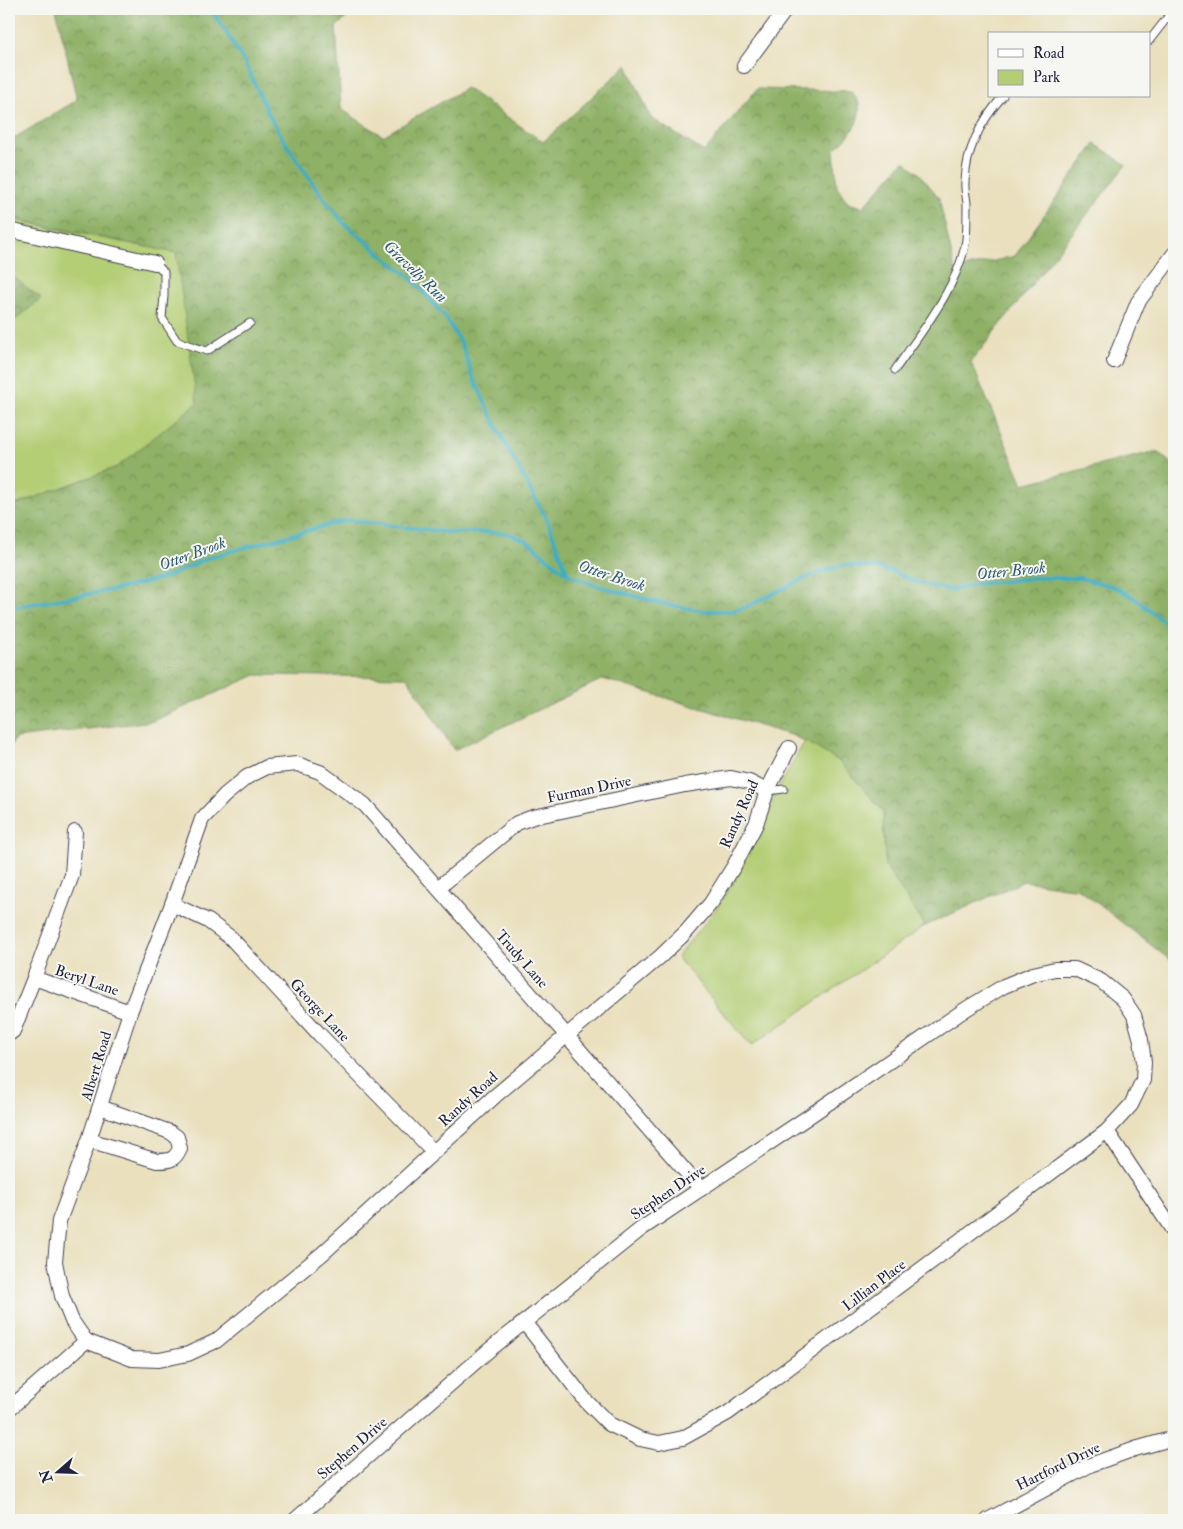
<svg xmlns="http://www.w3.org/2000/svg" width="1183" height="1529" font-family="'IM FELL Double Pica',serif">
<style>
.forest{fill:url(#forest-crowns);stroke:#586a50}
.green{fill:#b3ce74;stroke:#6a7858}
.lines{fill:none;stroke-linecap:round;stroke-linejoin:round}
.stream{stroke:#41adbf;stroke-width:4}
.lane-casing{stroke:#403e4e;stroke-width:9}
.street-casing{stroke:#403e4e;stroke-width:16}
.lane{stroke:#fff;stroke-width:7}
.street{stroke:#fff;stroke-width:14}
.labels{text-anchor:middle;stroke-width:4;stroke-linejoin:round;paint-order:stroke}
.street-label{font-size:15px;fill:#22223b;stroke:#f6f6f2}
.water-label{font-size:16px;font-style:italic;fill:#2e5a70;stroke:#f6f6f2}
</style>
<defs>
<pattern id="forest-crowns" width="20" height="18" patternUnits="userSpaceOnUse" patternTransform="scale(1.25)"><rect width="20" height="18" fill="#8eb166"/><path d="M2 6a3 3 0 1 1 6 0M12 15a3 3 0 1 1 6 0" fill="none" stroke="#749055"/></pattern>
</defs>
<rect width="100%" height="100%" fill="#f6f6f2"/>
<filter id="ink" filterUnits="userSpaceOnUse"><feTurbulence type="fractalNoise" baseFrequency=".02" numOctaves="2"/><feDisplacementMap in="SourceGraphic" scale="10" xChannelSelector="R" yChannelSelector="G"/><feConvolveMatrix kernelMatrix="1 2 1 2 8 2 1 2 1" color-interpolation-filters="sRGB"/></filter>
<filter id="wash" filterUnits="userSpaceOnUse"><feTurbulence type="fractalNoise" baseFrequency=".0096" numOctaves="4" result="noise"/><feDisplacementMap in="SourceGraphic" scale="20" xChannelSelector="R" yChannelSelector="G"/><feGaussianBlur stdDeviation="1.12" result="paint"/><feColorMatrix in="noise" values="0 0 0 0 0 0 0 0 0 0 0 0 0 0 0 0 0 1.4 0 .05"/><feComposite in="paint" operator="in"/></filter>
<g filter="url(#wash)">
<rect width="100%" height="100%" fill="#eae0bd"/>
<g class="forest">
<path d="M56,9H356L336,27L341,109L383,136L466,88L543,142L627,65L651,118L704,152L757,89L851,91C854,95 859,101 859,105C861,125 847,138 834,150L837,186L848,203L863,207L904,161L919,173L939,198L955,270L1015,256L1095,144L1126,165L971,362L1023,484L1157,451L1174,466V963L1079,889L1024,881L925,926L885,866L883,811L840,762L794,736L603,679L454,750L407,677L256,675L153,721L16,738L9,747V507L117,467L176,253L9,218V141L77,100Z"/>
<polygon points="9,273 41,299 9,325"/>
</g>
<g class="green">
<polygon points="15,220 176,253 197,403 117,467 9,507 9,325 41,299 9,273 9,235"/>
<polygon points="805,741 840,762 883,811 885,866 925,926 751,1046 677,957 713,913 733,883 751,848 779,787"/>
</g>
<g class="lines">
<g class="stream">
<polyline points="210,9 228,35 246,65 268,113 286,144 321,195 344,223 383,256 409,276 445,317 461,343 472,375 500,434 547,520 567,572"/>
<polyline points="9,608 119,589 167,577 210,557 347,520 453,533 482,532 507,533 527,541 567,574 594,585 668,605 705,611 732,611 746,607 801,580 821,572 845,565 877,568 894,572 913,581 931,586 951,590 976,584 1006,581 1032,578 1080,578 1115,587 1136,599 1174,630"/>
</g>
</g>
</g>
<g filter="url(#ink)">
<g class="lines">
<g class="lane-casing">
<g id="lane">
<polyline points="633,9 634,10 635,9"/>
<polyline points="1149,41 1174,9"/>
<polyline points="155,263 164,272 164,296 162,318 177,341 207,351 250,323"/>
<path d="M895,370C921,332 959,286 966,240C967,229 967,216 967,205C967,198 964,190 965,182C966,149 981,121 1003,96"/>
<polyline points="768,791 784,789"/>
</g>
</g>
<g class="street-casing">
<g id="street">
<polyline points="744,66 786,9"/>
<polyline points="9,230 155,263"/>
<polyline points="1114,361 1138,302 1174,254"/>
<polyline points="438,888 517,823 533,817 685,785 731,778 749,782 767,791"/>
<polyline points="172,904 208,921 231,938 320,1035 434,1152"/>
<polyline points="34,978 130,1012"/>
<polyline points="9,1034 13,1031 34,978 72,875 75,832"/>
<polyline points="1107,1131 1174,1232"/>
<path d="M89,1140L157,1161C170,1161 175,1160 180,1148L177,1137L170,1132L100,1107"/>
<polyline points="86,1341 72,1321 62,1296 55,1262 59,1221 89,1140 130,1012 172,904 202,819 225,795 247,777 267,767 297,764 320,772 365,805 701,1189"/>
<polyline points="86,1341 132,1359 159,1360 188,1354 216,1341 322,1254 495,1096 661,956 687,931 711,903 734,866 756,824 767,791 789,748"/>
<polyline points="9,1409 86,1341"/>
<polyline points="295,1520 488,1351 641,1229 805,1119 966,1009 1004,986 1033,974 1055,969 1075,969 1101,981 1123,999 1134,1015 1141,1040 1144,1062 1143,1080 1131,1105 1107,1131 728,1413 683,1438 659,1443 640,1439 609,1424 586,1401 524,1322"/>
<polyline points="988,1520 1090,1465 1135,1449 1174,1438"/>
</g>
</g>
<use href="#lane" class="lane"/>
<use href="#street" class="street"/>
</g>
</g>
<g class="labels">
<g class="street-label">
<text transform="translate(589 789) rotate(-12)" y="5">Furman Drive</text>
<text transform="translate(739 814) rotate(-66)" y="5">Randy Road</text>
<text transform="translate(522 959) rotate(49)" y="5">Trudy Lane</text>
<text transform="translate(87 980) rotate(19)" y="5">Beryl Lane</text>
<text transform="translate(320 1010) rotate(47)" y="5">George Lane</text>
<text transform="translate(96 1066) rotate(-73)" y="5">Albert Road</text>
<text transform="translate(468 1099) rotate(-42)" y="5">Randy Road</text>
<text transform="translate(668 1192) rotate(-34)" y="5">Stephen Drive</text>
<text transform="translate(874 1285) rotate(-37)" y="5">Lillian Place</text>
<text transform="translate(352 1448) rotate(-41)" y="5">Stephen Drive</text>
<text transform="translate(1058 1466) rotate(-26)" y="5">Hartford Drive</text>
</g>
<g class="water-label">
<text transform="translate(416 271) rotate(44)" y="6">Gravelly Run</text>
<text transform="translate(192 553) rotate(-20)" y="6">Otter Brook</text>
<text transform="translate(1011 570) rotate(-6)" y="6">Otter Brook</text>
<text transform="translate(612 575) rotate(18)" y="6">Otter Brook</text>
</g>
</g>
<rect width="1183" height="1529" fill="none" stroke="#f6f6f2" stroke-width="30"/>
<rect x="988" y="32" width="162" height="65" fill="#f6f6f2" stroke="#a1a1a9"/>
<rect x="998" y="49" width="25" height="8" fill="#ffffff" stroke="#a1a1a9"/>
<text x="1033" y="58" font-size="15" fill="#22223b">Road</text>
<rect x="998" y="70" width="25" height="15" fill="#b3ce74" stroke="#a1a1a9"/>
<text x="1033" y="82" font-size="15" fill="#22223b">Park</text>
<g transform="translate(58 1472) rotate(250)" stroke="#f6f6f2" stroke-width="4" paint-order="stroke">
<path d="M0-4L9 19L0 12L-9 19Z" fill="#22223b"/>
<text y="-8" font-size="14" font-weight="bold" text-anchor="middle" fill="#22223b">N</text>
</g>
</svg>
